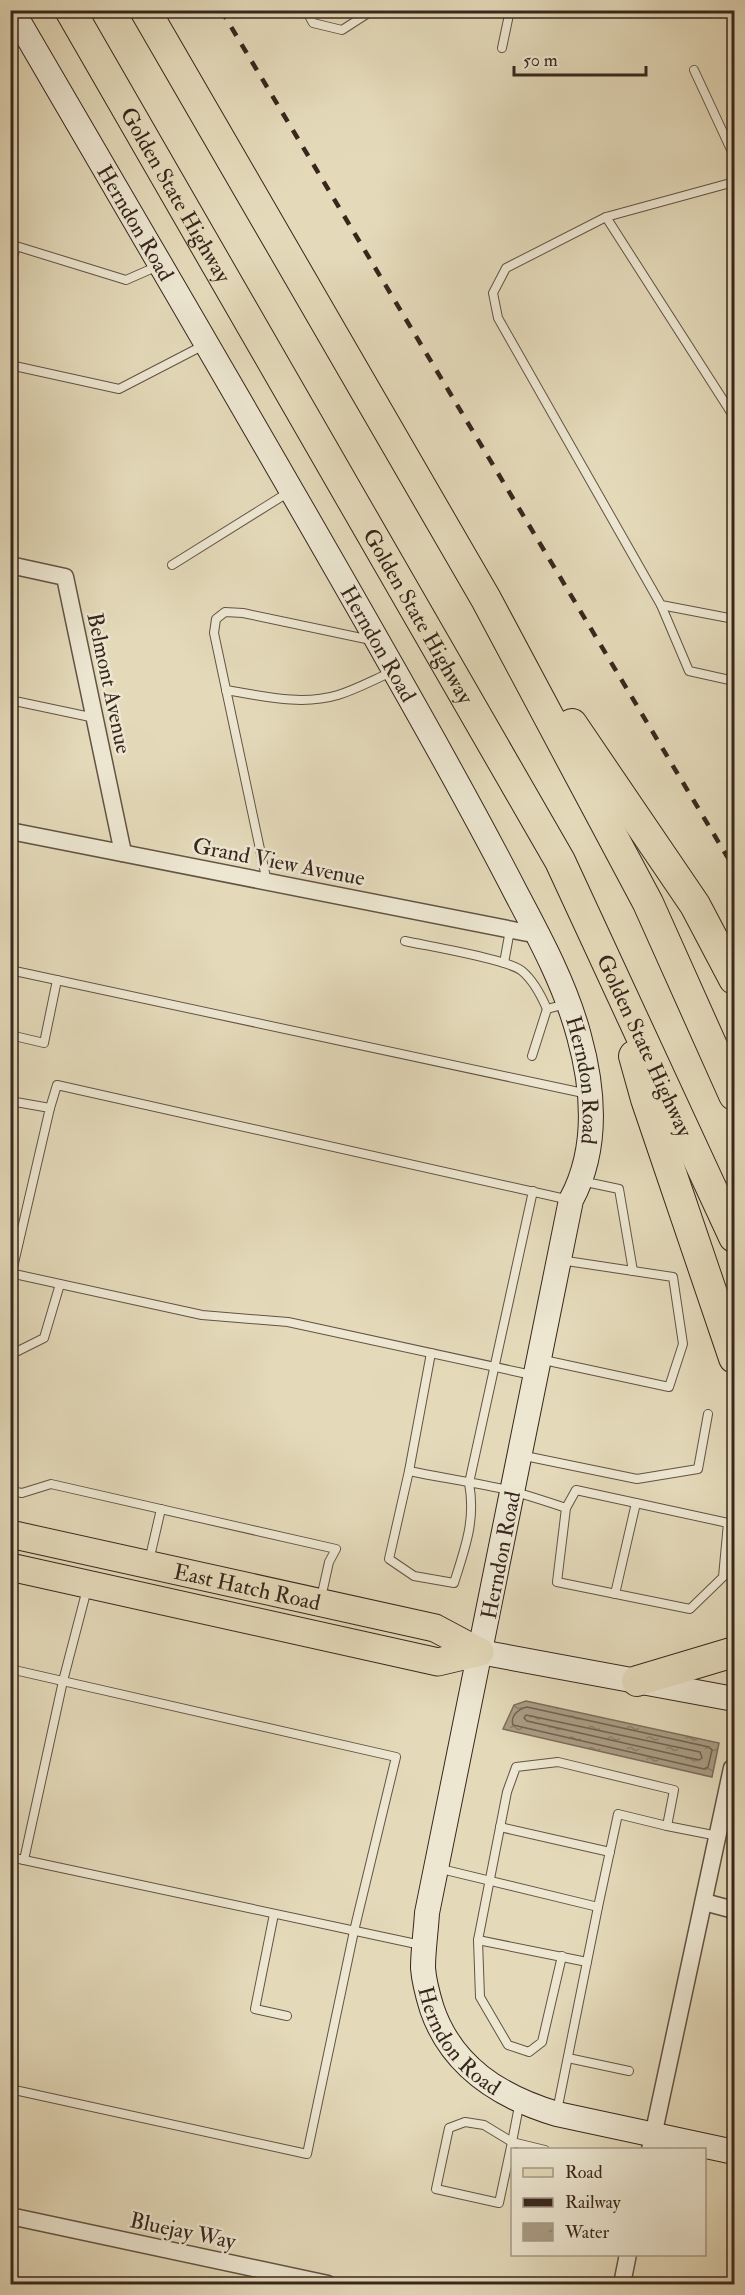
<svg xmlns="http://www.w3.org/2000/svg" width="745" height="2295" font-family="'IM FELL Double Pica',serif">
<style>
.water{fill:url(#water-ripples);stroke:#7c6d5b;stroke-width:1.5}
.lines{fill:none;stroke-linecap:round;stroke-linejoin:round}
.shore{stroke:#716251;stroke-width:1.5}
.lane-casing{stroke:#635344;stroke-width:10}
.street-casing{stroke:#635344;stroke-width:19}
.secondary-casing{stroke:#38261d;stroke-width:26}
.primary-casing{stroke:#38261d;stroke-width:29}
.highway-casing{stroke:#38261d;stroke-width:32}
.lane{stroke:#ede7d2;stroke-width:8}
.street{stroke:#ede7d2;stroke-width:16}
.secondary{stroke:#ede7d2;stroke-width:24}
.primary{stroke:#e4daba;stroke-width:27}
.highway{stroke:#e4daba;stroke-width:30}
.rail{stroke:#38261d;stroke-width:4.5;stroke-dasharray:10 10;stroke-linecap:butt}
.labels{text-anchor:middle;stroke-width:5;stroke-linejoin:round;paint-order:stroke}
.street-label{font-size:22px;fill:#38261d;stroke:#ede7d2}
</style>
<defs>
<pattern id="water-ripples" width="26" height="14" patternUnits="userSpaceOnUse" patternTransform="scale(1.5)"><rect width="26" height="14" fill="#aa9d85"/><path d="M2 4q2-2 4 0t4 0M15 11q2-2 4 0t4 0" fill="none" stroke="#8b806c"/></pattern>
</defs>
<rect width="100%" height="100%" fill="#e4daba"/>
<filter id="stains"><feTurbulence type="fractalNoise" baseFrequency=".00333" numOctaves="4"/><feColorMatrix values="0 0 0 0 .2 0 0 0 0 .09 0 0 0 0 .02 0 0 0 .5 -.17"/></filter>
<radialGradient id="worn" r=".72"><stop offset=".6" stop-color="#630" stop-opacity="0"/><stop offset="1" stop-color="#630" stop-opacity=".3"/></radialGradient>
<polygon class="water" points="526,1701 719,1743 712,1777 503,1729 514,1705"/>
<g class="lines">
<g class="shore">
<path d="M527,1707L709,1747L712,1750L708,1767L704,1769L513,1725C510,1715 519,1709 527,1707Z"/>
<polygon points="526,1715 700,1752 702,1758 699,1760 527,1721 524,1718"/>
</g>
<g class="lane-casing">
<g id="lane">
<polyline points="306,10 313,23 342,30 373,10"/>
<polyline points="502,48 510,10"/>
<polyline points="694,70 734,156"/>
<polyline points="734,182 606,217 506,268 493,293 498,318 661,605 734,619"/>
<polyline points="606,217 734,417"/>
<polyline points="10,268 16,246 126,280 158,266"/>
<polyline points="10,365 119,389 206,344"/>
<polyline points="172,565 289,492"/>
<polyline points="661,605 689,671 734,681"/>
<path d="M226,690C263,696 301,706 338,695C357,689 375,679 394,671"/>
<polyline points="10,700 95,718"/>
<polyline points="267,882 214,633 216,619 225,612 243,613 371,640"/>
<path d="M405,941C427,946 508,959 522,971C534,981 541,995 547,1009"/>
<polyline points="504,963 510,930"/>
<polyline points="10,970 588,1094"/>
<polyline points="10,1035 44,1043 57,980"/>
<polyline points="532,1056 547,1009 566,1004"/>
<polyline points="10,1101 50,1108 11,1276"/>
<polyline points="50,1108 57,1085 570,1200"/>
<polyline points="581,1181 619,1189 633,1271"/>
<path d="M533,1191L469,1483C476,1520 465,1548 454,1583L414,1576L389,1559L409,1471C443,1478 478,1483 512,1491C530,1496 548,1502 566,1508L557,1582L690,1609L723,1577L728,1523L576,1490L566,1508"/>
<polyline points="10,1273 202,1315 288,1322 532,1375"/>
<polyline points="10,1355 44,1338 60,1284"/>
<polyline points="539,1359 669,1387 683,1344 673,1277 560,1260"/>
<polyline points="520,1455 637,1479 698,1469 708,1414"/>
<polyline points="409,1471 431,1353"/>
<polyline points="10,1491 22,1493 51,1484 336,1549 329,1562 321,1598"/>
<polyline points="149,1561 161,1509"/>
<polyline points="615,1594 636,1503"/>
<polyline points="10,1669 396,1757 354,1931 307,2154 10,2089"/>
<polyline points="667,1826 718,1836"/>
<polyline points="500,1827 610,1852"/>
<polyline points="10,1857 421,1945"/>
<polyline points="24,1860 63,1681 87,1589"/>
<polyline points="437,1868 598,1907 557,2111"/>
<polyline points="274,1914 255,2009 287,2016"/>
<polyline points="478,1940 587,1962"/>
<polyline points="562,1956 542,2042 529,2052 508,2045 480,1997 478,1940 507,1792 516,1767 558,1762 674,1790 667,1826 618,1814 598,1907"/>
<polyline points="568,2058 629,2071"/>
<polyline points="520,2101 512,2142 545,2150"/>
<polygon points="465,2122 484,2125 512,2142 499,2203 436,2189 449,2128"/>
</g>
</g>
<g class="street-casing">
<g id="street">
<polyline points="10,565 65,577 123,853"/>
<polyline points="10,831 538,935"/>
<polyline points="704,1902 734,1910"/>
<polyline points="650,2150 732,1768"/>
<polyline points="10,2216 328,2284"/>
<polyline points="622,2284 628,2254"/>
</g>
</g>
<g class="secondary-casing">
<g id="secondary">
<path id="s1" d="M12,10C140,230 269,449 394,670C436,744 478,819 517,895C541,940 566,987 579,1036C594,1090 598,1150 571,1200L427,1913C426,1931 423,1950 423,1968C424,1982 428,1996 432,2009C452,2067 500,2097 557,2114L734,2152"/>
<polyline points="480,1652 734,1699"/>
</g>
</g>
<g class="primary-casing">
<g id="primary">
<path id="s2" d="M10,1534L435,1628L480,1652"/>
<polyline points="10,1567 438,1662 480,1652"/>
</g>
</g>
<g class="highway-casing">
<g id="highway">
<path id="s3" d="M70,10L560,861L734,1237"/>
<polyline points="145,10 486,599 648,903 734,1095"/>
<polyline points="572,724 695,905 734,979"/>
<polyline points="634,1056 646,1099 734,1358"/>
<polyline points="637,1681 734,1652"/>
</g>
</g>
<use href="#lane" class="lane"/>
<use href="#street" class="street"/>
<use href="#secondary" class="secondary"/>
<use href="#primary" class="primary"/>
<use href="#highway" class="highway"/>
<polyline class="rail" points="221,10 734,868"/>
</g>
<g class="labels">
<g class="street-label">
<text dy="8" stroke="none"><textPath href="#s3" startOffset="213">Golden State Highway</textPath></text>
<text dy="8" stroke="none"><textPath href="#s1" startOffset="246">Herndon Road</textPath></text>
<text dy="8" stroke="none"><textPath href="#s3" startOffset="699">Golden State Highway</textPath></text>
<text dy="8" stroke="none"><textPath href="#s1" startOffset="732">Herndon Road</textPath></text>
<text transform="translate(110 683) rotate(78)" y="8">Belmont Avenue</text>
<text transform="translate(279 861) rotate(11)" y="8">Grand View Avenue</text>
<text dy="8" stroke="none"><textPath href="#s3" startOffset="1185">Golden State Highway</textPath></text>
<text dy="8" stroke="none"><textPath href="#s1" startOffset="1218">Herndon Road</textPath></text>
<text transform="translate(500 1555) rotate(-79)" y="8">Herndon Road</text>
<text dy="8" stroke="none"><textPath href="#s2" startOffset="243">East Hatch Road</textPath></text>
<text dy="8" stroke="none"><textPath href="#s1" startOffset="2208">Herndon Road</textPath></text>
<text transform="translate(183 2230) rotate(12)" y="8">Bluejay Way</text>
</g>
</g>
<rect width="745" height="2295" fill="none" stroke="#e4daba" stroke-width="36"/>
<rect x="12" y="12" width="721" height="2271" fill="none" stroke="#38261d" stroke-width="3"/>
<rect x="18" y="18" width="709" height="2259" fill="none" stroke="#38261d" stroke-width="1.5"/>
<rect x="511" y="2148" width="195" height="108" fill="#ede7d2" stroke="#a59a8a" stroke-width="1.5"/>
<rect x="523" y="2168" width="30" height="9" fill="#e4daba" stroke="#a59a8a" stroke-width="1.5"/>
<text x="565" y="2178" font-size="18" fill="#38261d">Road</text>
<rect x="523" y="2198" width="30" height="9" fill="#38261d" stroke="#a59a8a" stroke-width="1.5"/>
<text x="565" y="2208" font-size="18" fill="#38261d">Railway</text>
<rect x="523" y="2223" width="30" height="18" fill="url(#water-ripples)" stroke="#a59a8a" stroke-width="1.5"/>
<text x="565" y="2238" font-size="18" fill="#38261d">Water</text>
<path d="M514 66v9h132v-9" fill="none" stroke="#38261d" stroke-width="3"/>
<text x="523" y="66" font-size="18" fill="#38261d" stroke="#ede7d2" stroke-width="4.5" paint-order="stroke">50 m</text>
<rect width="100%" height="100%" filter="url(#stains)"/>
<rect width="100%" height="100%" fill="url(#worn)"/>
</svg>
